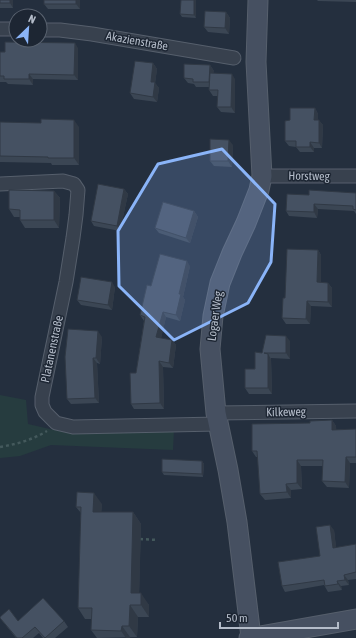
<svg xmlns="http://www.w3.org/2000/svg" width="356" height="638" font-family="'Asap Condensed',sans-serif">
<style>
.green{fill:#263c3f}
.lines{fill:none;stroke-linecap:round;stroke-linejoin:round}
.street-casing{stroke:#565f6c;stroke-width:15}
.secondary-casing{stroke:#565f6c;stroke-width:21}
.path{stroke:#44595c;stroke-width:2.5;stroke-dasharray:3 3;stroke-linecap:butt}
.street{stroke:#38414e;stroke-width:13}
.secondary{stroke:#465061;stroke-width:19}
.wall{fill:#3b4654}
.shaded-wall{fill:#303945}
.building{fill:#455162;stroke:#303945}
.marked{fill:#8ab4f8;fill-opacity:0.2;stroke:#8ab4f8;stroke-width:3;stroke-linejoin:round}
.labels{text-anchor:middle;stroke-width:3;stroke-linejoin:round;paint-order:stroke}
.street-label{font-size:12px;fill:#b4bcc9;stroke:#1d2633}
</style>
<rect width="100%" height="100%" fill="#242f3e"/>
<polygon class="green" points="0,395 26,400 28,424 54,430 174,430 173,450 51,445 20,456 0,458"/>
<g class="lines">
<g class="street-casing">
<g id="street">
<polyline points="0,29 16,29"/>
<polyline points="40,30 60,30 92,34 234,58"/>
<polyline points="262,176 356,176"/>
<polyline points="0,184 63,181 74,184 78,190 76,215 73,238 66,282 42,397 42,405 45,412 56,423 73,427 218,424"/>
<polyline points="216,413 356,411"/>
</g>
</g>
<g class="secondary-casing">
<g id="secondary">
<polyline points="251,637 237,522 228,470 216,413 210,349 213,316 220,283 232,253 246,223 259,190 262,176 256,62 258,0"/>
<polyline points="249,638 356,619"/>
</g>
</g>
<g class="path">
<path d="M0,447C17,444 32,440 47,431"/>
<polyline points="140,539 158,540"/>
</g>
<use href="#street" class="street"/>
<use href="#secondary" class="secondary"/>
</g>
<g class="wall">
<rect x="0" y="0" width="13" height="8"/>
<polygon points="80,0 80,9 48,9 44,4"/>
<polygon points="196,0 196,18 182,17 180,14"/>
<polygon points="317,0 356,0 356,2 318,1"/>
<polygon points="226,12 230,18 229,34 208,32 204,27"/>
<polygon points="78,48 78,80 33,79 33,85 8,84 6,82 0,82 0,52"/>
<polygon points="153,63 157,69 155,83 159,88 157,102 134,99 130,93"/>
<polygon points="210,65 214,71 213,73 235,79 235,113 221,112 217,107 218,96 213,96 209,90 209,87 196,87 194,84 188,83 184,78"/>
<polygon points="315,108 318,114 318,120 323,125 322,148 314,148 314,152 300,152 296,147 289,146 285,141 290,120"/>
<polygon points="0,122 79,127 79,165 52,165 51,163 0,162"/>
<polygon points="233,145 232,167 214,166 210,161"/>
<polygon points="124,189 128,194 120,231 94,226 91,221"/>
<polygon points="54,191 60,198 59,228 25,228 20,220 20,217 14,217 9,209"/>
<polygon points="356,193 356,214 354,211 318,209 317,218 289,216 286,211 309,195"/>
<polygon points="194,211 198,217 190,243 159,233 155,228"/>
<polygon points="318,250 321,255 321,282 328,283 332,288 332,307 311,306 310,324 286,324 282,318 285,298"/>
<polygon points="190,266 183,297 185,300 180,321 166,317 161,338 172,340 176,345 173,368 163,367 164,409 134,409 131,404 136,373 144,321 140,315 151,286"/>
<polygon points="115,287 112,310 81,305 77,300"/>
<polygon points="102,337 100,364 97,363 99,403 71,404 67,399"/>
<polygon points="290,341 290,359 271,358 272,394 249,394 245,388 262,353"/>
<polygon points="332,420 336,426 336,430 356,429 356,463 350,463 349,488 327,487 322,481 323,466 301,466 302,489 291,490 291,498 265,500 260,494 258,457 256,457 252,451 310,423"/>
<polygon points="202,461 204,464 203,477 164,475 162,472"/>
<polygon points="102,504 101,512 133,512 141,524 139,593 149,605 149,617 138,617 137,637 97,638 91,630 92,619 85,619 78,608 81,513 76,507"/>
<polygon points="334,530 336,548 356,544 356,579 348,580 349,585 341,586 342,590 328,592 324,585 285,592 282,586 320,556"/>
<polygon points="0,618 18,621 64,621 68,627 55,638 43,638 39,633 33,638 16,638"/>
</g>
<g class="shaded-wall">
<polygon points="10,0 13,0 13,8 10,3"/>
<polygon points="76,0 80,0 80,9 76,4"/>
<polygon points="194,0 196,0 196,18 194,15"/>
<polygon points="226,12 230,18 229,34 225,28"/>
<polygon points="75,43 78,48 78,80 74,75"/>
<polygon points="153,63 157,69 155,83 159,88 157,102 153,97 151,82"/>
<polygon points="210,65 214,71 213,87 209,82"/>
<polygon points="29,74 33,79 33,85 29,79"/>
<polygon points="232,74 235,79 235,113 231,107"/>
<polygon points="315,108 318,114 318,125 314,120"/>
<polygon points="74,120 79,127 79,165 74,158"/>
<polygon points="319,120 323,125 322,148 319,143"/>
<polygon points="229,140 233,145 232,167 228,161"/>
<polygon points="310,142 314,148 314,152 310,147"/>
<polygon points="124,189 128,194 120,231 117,226"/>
<polygon points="54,191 60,198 59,228 54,220"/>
<polygon points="314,204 318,209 317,218 314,212"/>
<polygon points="194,211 198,217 190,243 186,238"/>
<polygon points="318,250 321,255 321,287 317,282"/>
<polygon points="187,261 190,266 183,297 185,300 180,321 176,315 179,294"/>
<polygon points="112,282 115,287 112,310 108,305"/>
<polygon points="328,283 332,288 332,307 328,302"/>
<polygon points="307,301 311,306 310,324 306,319"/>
<polygon points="163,312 166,317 160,343 156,337"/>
<polygon points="98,331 102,337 100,364 96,358"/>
<polygon points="286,336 290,341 290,359 286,353"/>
<polygon points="172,340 176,345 173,368 169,363"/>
<polygon points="268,354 271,359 272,394 268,388"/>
<polygon points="93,358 97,363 99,403 95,398"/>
<polygon points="159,361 163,367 164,409 160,403"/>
<polygon points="332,420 336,426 337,436 332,430"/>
<polygon points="346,457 350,463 349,488 345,482"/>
<polygon points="297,460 301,466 302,489 297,483"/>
<polygon points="202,461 204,464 203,477 202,474"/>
<polygon points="286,484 291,490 291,498 287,492"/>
<polygon points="94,493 102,504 101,523 93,512"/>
<polygon points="133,512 141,524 139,604 131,593"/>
<polygon points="330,525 334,530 337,554 333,548"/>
<polygon points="344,575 348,580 349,585 345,580"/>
<polygon points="337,581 341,586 342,590 338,584"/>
<polygon points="141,593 149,605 149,617 141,605"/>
<polygon points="130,605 138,617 137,637 129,626"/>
<polygon points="122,626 130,637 130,638 126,638 121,631"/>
</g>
<g class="building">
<rect x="0" y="0" width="10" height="3"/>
<rect x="44" y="0" width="32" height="4"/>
<polygon points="181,0 194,0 194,15 180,14"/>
<polygon points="205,11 226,12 225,28 204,27"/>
<polygon points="5,42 75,43 74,75 29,74 29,79 4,79 4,76 0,76 0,52 5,52"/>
<polygon points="135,61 153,63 151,82 155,82 153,97 130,93"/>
<polygon points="184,64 210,65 209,82 193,82 193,79 184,78"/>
<polygon points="210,73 232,74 231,107 217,107 218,90 209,90"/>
<polygon points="290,108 315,108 314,120 319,120 319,143 310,142 310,147 296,147 296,141 285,141 285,121 290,120"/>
<polygon points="41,119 74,120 74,158 48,158 48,157 0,156 0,122 41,123"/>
<polygon points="210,139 229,140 228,161 210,161"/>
<polygon points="98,184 124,189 117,226 91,221"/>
<polygon points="9,190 54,191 54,220 20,220 20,210 9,209"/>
<polygon points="309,190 356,193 356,210 353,209 353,206 314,204 314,212 286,211 287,194 309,195"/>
<polygon points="163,202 194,211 186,238 155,228"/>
<polygon points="287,249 318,250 317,282 328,283 328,302 307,301 306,319 282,318 283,298 285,298"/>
<polygon points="160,254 187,261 179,294 181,294 176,315 163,312 156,337 172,340 169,363 159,361 160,403 131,404 130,373 136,373 145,317 140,315 147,285 151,286"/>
<polygon points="81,277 112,282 108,305 77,300"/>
<polygon points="68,329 98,331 96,358 93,358 95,398 67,399 65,357"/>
<polygon points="266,335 286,336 286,353 264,353 268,354 268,388 245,388 245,369 255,369 255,352 262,353"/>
<polygon points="332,420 332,430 356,429 356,457 346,457 345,482 322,481 323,460 297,460 297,483 286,484 287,492 260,494 257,451 252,451 252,424 310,423 310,421"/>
<polygon points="162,459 202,461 202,474 162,472"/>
<polygon points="77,492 94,493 93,512 133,512 131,593 141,593 141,605 130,605 129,626 122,626 121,631 91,630 92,608 78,608 81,507 76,507"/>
<polygon points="330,525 333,548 356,544 356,572 344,575 345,580 337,581 338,584 325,586 324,580 282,586 278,562 320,556 316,527"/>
<polygon points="43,598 64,621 45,638 35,627 22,638 17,638 0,618 0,617 9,609 18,621"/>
</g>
<path class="marked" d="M222,149L275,204L271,262L248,303L174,340L119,286L118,231L158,164Z"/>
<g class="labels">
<g class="street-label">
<text transform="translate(137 41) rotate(10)" y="4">Akazienstraße</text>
<text transform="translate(309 176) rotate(1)" y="4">Horstweg</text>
<text transform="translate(215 316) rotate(-82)" y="4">Logaer Weg</text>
<text transform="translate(52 349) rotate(-78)" y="4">Platanenstraße</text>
<text transform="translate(286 412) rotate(-1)" y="4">Kilkeweg</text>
</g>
</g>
<g transform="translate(28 28) rotate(25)"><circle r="19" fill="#1d2633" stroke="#59626f"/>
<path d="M0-3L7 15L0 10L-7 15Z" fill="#8ab4f8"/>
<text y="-6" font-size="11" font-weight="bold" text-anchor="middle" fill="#b4bcc9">N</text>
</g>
<path d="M220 622v6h118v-6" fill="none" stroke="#b4bcc9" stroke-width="2"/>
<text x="226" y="622" font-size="12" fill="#b4bcc9" stroke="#1d2633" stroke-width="3" paint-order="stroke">50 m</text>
</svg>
